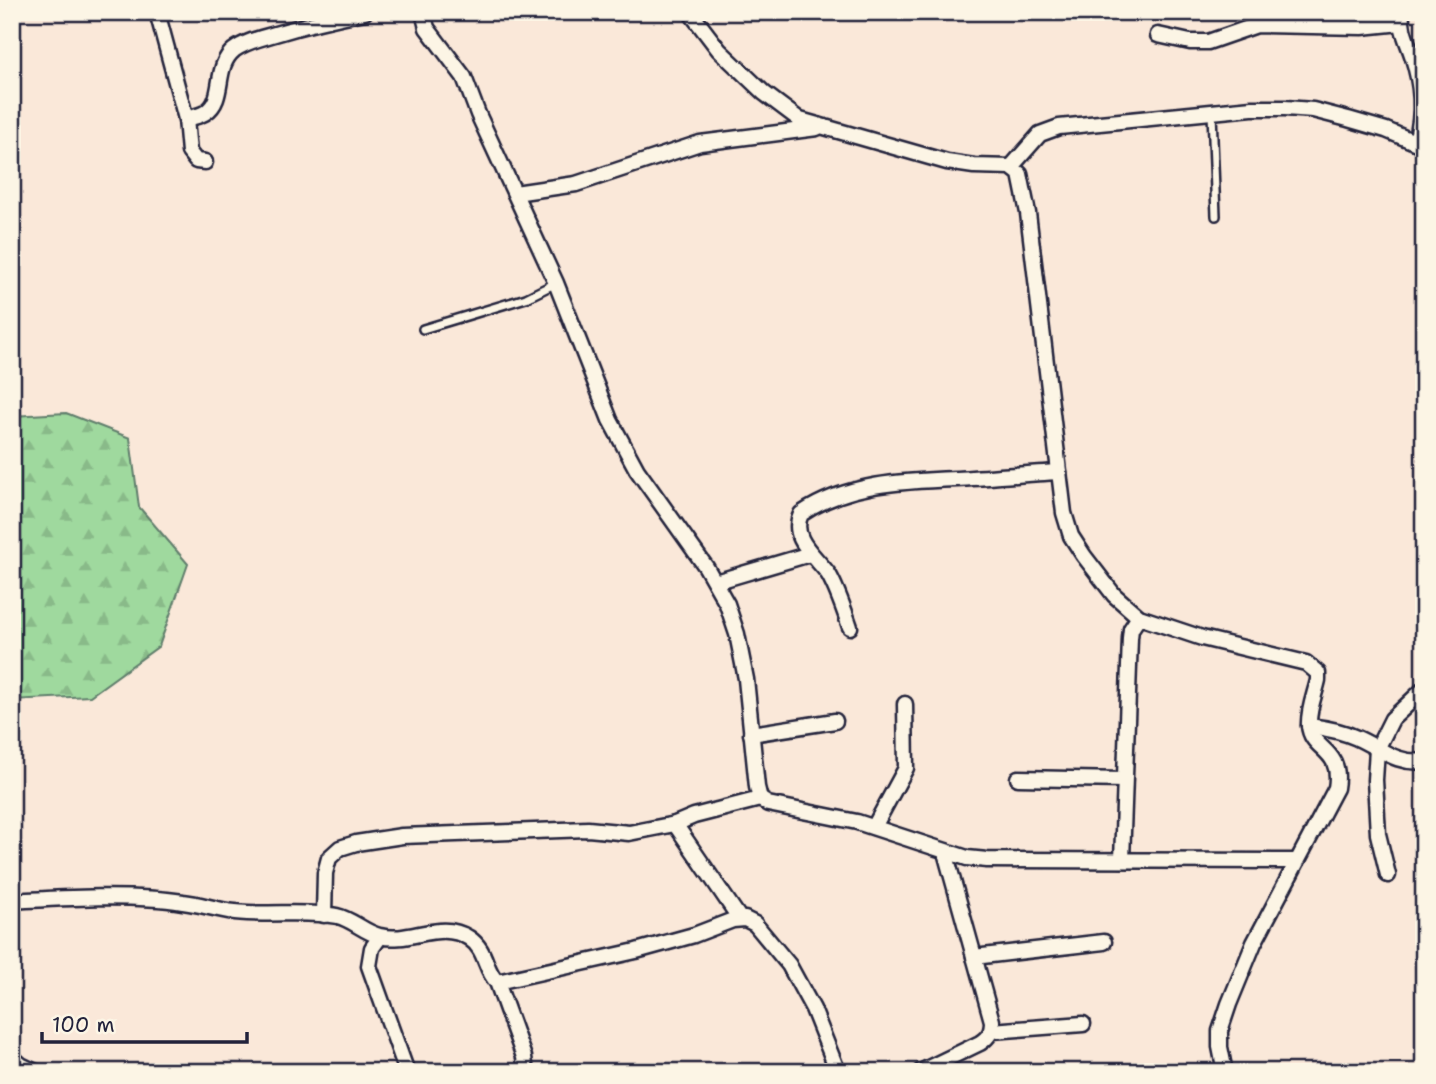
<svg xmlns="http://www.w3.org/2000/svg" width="1436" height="1084" font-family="'Shantell Sans',sans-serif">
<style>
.forest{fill:url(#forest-firs);stroke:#607e6c;stroke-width:2}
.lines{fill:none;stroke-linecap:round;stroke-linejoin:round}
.service-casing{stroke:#22223b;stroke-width:12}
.minor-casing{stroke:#22223b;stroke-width:19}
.service{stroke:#fcf5e5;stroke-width:7}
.minor{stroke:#fcf5e5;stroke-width:14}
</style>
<defs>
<pattern id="forest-firs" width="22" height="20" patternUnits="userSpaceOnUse" patternTransform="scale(1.75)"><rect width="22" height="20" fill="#9fd99e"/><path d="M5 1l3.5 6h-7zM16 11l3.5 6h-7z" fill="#89ba89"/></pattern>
</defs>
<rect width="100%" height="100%" fill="#fae8d9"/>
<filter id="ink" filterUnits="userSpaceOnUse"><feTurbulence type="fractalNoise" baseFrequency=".0143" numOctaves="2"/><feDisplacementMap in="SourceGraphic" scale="14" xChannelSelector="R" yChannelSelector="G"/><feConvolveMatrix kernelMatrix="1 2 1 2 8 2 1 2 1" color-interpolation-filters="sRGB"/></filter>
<g filter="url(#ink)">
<polygon class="forest" points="66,413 130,438 139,507 188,564 159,646 90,696 12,700 12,416"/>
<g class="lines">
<g class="service-casing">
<g id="service">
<polyline points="1212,113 1216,216"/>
<polyline points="423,329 526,298 556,283"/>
</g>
</g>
<g class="minor-casing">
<g id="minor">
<polyline points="157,12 186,119 189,152 196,161 205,162"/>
<polyline points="423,12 427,28 464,77 478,114 556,283 610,420 637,470 706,567 727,604 737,634 746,679 757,787 760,799 768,804 857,822 967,858 987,860 1296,861"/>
<path d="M690,12L719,50L764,93L800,120L947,162L974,166L1011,167L1020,174L1028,213L1064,513L1071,536L1084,556L1114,595L1139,617L1202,638L1306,663L1318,673V680C1315,694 1308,710 1309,725C1311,752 1343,747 1336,788L1254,943L1229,1004L1220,1031V1047L1225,1072"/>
<path d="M1402,12C1400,28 1407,40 1412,55C1422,85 1424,112 1416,142"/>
<polyline points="1158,35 1190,42 1208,42 1257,25 1362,27 1401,23"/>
<path d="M186,119C192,117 201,116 206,112C226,99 213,67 234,50C246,41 262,38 275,34C305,25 334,18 365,12"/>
<polyline points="1011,167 1040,134 1059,127 1252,108 1285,108 1313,110 1348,119 1386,130 1424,146"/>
<polyline points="515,193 576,184 700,143 817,128"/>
<polyline points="715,582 810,554"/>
<path d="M850,627C844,610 838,591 829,575C817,557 789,539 801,514C847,483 903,481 957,479C991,477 1025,474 1059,472"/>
<path d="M1309,726C1326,728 1342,731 1357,738C1380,748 1397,765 1424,761"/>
<polyline points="751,734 835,721"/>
<polyline points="1018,778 1124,780"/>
<polyline points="675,824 740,919"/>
<polyline points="874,827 906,768 905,704"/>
<polyline points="1122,860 1130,638 1131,629 1139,617"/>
<polyline points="1388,875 1378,834 1375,780 1377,749 1392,719 1424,689"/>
<path d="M12,901C64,898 132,894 183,902C201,904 217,910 235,912C267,916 306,910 337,916C352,919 365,933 380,936C410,944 440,919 469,938C487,950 484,969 497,982L636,951L694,935L733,920L745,919L755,924L789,965L813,1009L838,1072"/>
<polyline points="324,915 325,873 329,858 340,848 356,843 402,836 588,829 629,833 675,824 694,816 760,799"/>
<polyline points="380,937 372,948 369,966 407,1072"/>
<polyline points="974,957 1104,942"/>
<polyline points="497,982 524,1057 526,1072"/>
<polyline points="992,1031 1083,1024"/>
<polyline points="12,1057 21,1065 36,1072"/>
<path d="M920,1072L980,1043C989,1037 992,1032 992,1021L945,852"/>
</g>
</g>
<use href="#service" class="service"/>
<use href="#minor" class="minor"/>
</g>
</g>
<rect width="1436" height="1084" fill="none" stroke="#fcf5e5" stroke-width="42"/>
<rect x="21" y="21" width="1394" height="1042" fill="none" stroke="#22223b" stroke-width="2.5" filter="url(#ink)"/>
<path d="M42 1032v10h205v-10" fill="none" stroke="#22223b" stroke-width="3.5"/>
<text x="52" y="1032" font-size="21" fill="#22223b" stroke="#fcf5e5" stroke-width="5" paint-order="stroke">100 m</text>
</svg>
